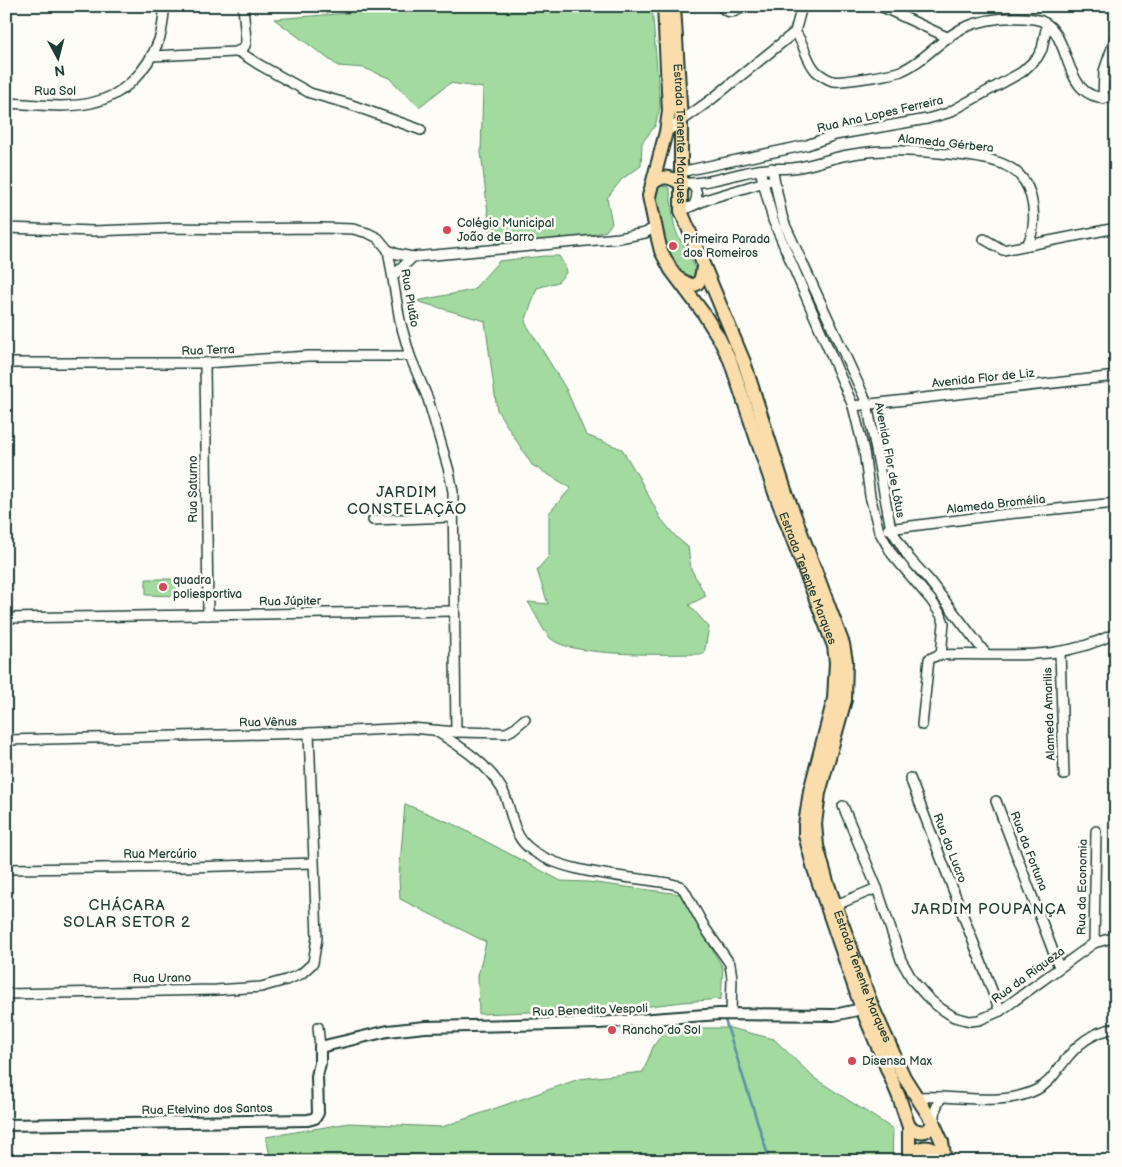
<svg xmlns="http://www.w3.org/2000/svg" width="1122" height="1167" font-family="'Balsamiq Sans',sans-serif">
<style>
.green{fill:#a2da9f;stroke:#608c6a}
.lines{fill:none;stroke-linecap:round;stroke-linejoin:round}
.stream{stroke:#5d90a0;stroke-width:2.5}
.minor-casing{stroke:#1f3d34;stroke-width:12}
.tertiary-casing{stroke:#1f3d34;stroke-width:14}
.primary-casing{stroke:#1f3d34;stroke-width:16}
.minor{stroke:#fdfcf7;stroke-width:9}
.tertiary{stroke:#fdfcf7;stroke-width:10}
.primary{stroke:#fbddab;stroke-width:12}
.poi-dot{fill:#d1495b;stroke:#fdfcf7;stroke-width:2}
.labels{text-anchor:middle;stroke-width:5;stroke-linejoin:round;paint-order:stroke}
.street-label{font-size:12px;fill:#1f3d34;stroke:#fdfcf7}
.poi-label{font-size:12px;fill:#1f3d34;stroke:#fdfcf7;text-anchor:start}
.quarter-label{font-size:15px;letter-spacing:1px;fill:#1f3d34;stroke:#fdfcf7}
</style>
<rect width="100%" height="100%" fill="#fdfcf7"/>
<filter id="ink" filterUnits="userSpaceOnUse"><feTurbulence type="fractalNoise" baseFrequency=".02" numOctaves="2"/><feDisplacementMap in="SourceGraphic" scale="10" xChannelSelector="R" yChannelSelector="G"/><feConvolveMatrix kernelMatrix="1 2 1 2 8 2 1 2 1" color-interpolation-filters="sRGB"/></filter>
<g filter="url(#ink)">
<g class="green">
<polygon points="347,6 652,6 660,107 655,126 642,143 641,166 622,179 607,198 612,223 606,231 591,235 542,242 502,242 496,244 491,240 481,152 483,88 450,83 419,107 389,78 364,68 338,66 274,19 349,13"/>
<path d="M660,186L668,187L670,191C672,204 672,219 676,231C681,245 701,267 694,281C686,276 678,272 674,264C666,251 649,197 660,186Z"/>
<path d="M544,256H559L565,266L566,273L558,282L537,288L525,322L566,389L586,435L622,449L638,476L661,519L676,537L688,547L691,569L706,596L689,605L709,627L704,654C674,654 570,658 550,638C542,630 535,612 528,602L548,604L537,570L549,556V513L571,488L532,465L497,410L485,321L416,301L473,290L499,261Z"/>
<polygon points="146,579 179,579 180,596 146,595"/>
<polygon points="405,804 453,824 561,881 588,882 680,894 723,968 721,999 683,1002 634,1008 479,1014 478,976 486,942 400,899 399,877"/>
<polygon points="666,1028 730,1028 774,1039 814,1078 893,1129 892,1161 271,1161 266,1137 349,1123 442,1127 579,1079 643,1072 653,1047"/>
</g>
<g class="lines">
<polyline class="stream" points="725,1020 767,1152 768,1161"/>
<g class="minor-casing">
<g id="minor">
<path d="M721,6C728,16 737,11 746,6"/>
<polyline points="880,6 949,38"/>
<path d="M795,32C805,44 806,62 817,72C821,75 828,80 833,81C840,83 894,74 901,71C924,62 940,39 963,28C985,18 1010,16 1034,19C1078,25 1055,107 1116,97"/>
<polyline points="795,32 802,6"/>
<polyline points="238,51 258,64 310,93 349,104 421,130"/>
<path d="M152,56L235,52C242,50 246,48 246,40L243,6"/>
<polyline points="1103,99 1104,71 1116,36"/>
<path d="M6,103C34,104 64,109 91,103C124,96 147,71 159,40C163,30 163,17 165,6"/>
<polyline points="666,132 712,99 795,32"/>
<polyline points="772,168 782,216 786,227 867,403 891,529 909,558 928,579 986,654"/>
<polyline points="760,170 773,220 853,406 864,451 870,496 879,531 892,554 931,600 941,615 944,623 941,655"/>
<polyline points="680,172 807,145 835,135 927,119 948,113 1022,72 1037,58 1042,49 1047,24"/>
<path d="M680,183C707,185 732,174 758,170C770,168 781,169 793,168C811,166 830,158 848,155C885,148 921,151 958,155C988,158 1023,162 1031,197C1035,212 1035,231 1027,245"/>
<path d="M691,184C698,190 698,196 694,205"/>
<polyline points="681,211 708,199 768,181"/>
<polyline points="6,228 94,231 173,228 233,229 322,228 353,229 368,233 378,238 388,250 400,321 410,356 428,399 449,471 453,492 456,732"/>
<polyline points="984,239 1003,250 1116,228"/>
<polyline points="388,250 397,254 413,257"/>
<polyline points="393,276 413,257 619,238 645,233 655,227"/>
<polyline points="6,363 205,363 309,356 410,356"/>
<polyline points="205,363 208,615"/>
<polyline points="853,406 1116,376"/>
<polyline points="373,520 453,517"/>
<polyline points="888,529 997,515 1116,503"/>
<polyline points="6,618 454,611"/>
<polyline points="1060,652 1064,775"/>
<path d="M922,725L929,659L938,655C1001,652 1057,664 1116,633"/>
<path d="M436,731C461,747 487,763 502,789C512,807 511,833 528,847C559,874 628,876 668,883L680,886L684,890L705,928L730,964L732,978L731,1014"/>
<polyline points="6,740 309,733 411,728 456,732 506,733 512,730 525,719"/>
<polyline points="910,778 1000,1011"/>
<polyline points="996,801 1059,967"/>
<polyline points="843,806 877,888 901,960 913,981 928,998 940,1008 954,1017 970,1021 979,1020 1000,1011 1094,943 1116,937"/>
<polyline points="6,869 189,867 313,863"/>
<polyline points="836,905 877,888"/>
<polyline points="1094,943 1096,831"/>
<polyline points="6,994 216,990 261,987 286,980 301,974 313,963 317,938 309,733"/>
<polyline points="318,1027 320,1047"/>
<path d="M917,1097C956,1094 999,1108 1036,1090C1049,1084 1054,1074 1063,1063C1077,1044 1092,1032 1116,1028"/>
<polyline points="934,1124 936,1108 941,1097"/>
</g>
</g>
<g class="tertiary-casing">
<polyline id="tertiary" points="6,1125 308,1120 315,1118 318,1113 317,1076 320,1063 320,1047 388,1031 425,1027 599,1023 719,1014 834,1015 862,1009"/>
</g>
<g class="primary-casing">
<g id="primary">
<path id="s1" d="M664,6L669,111L666,132L649,196L658,239L661,251L671,270L704,314L719,338L730,360L775,493L834,646L836,662L834,699L810,791L805,825V835L814,869L862,1009L899,1097L909,1127V1161"/>
<path id="s2" d="M674,6L681,120V211L744,362L785,490L843,644L846,661L845,700L819,793L815,824L817,846L827,882L872,1006L904,1077L934,1124L942,1142L945,1161"/>
<path d="M652,184C662,175 669,176 680,183"/>
<path d="M678,278C695,289 700,288 703,267"/>
<path d="M909,1127C920,1133 926,1134 934,1124"/>
<path d="M909,1154C925,1143 935,1146 945,1161"/>
</g>
</g>
<use href="#minor" class="minor"/>
<use href="#tertiary" class="tertiary"/>
<use href="#primary" class="primary"/>
</g>
</g>
<g class="poi-dot">
<circle cx="447" cy="230" r="5"/>
<circle cx="673" cy="246" r="5"/>
<circle cx="163" cy="587" r="5"/>
<circle cx="612" cy="1030" r="5"/>
<circle cx="852" cy="1061" r="5"/>
</g>
<g class="labels">
<g class="street-label">
<text x="55" y="95">Rua Sol</text>
<text transform="translate(880 114) rotate(-13)" y="4">Rua Ana Lopes Ferreira</text>
<text dy="4" stroke="none"><textPath href="#s2" startOffset="128">Estrada Tenente Marques</textPath></text>
<text transform="translate(946 143) rotate(6)" y="4">Alameda Gérbera</text>
<text transform="translate(410 298) rotate(80)" y="4">Rua Plutão</text>
<text transform="translate(208 350) rotate(-2)" y="4">Rua Terra</text>
<text transform="translate(983 378) rotate(-6)" y="4">Avenida Flor de Liz</text>
<text transform="translate(890 460) rotate(79)" y="4">Avenida Flor de Lótus</text>
<text transform="translate(193 489) rotate(-90)" y="4">Rua Saturno</text>
<text transform="translate(996 504) rotate(-6)" y="4">Alameda Bromélia</text>
<text dy="4" stroke="none"><textPath href="#s1" startOffset="610">Estrada Tenente Marques</textPath></text>
<text transform="translate(290 601) rotate(-1)" y="4">Rua Júpiter</text>
<text transform="translate(1049 714) rotate(-92)" y="4">Alameda Amarilis</text>
<text transform="translate(268 722) rotate(-1)" y="4">Rua Vênus</text>
<text transform="translate(950 848) rotate(69)" y="4">Rua do Lucro</text>
<text transform="translate(1029 851) rotate(69)" y="4">Rua da Fortuna</text>
<text x="160" y="858">Rua Mercúrio</text>
<text transform="translate(1082 887) rotate(-89)" y="4">Rua da Economia</text>
<text transform="translate(1028 975) rotate(-36)" y="4">Rua da Riqueza</text>
<text dy="4" stroke="none"><textPath href="#s2" startOffset="1012">Estrada Tenente Marques</textPath></text>
<text transform="translate(162 978) rotate(-1)" y="4">Rua Urano</text>
<text transform="translate(590 1010) rotate(-2)" y="4">Rua Benedito Vespoli</text>
<text transform="translate(207 1109) rotate(-1)" y="4">Rua Etelvino dos Santos</text>
</g>
<g class="poi-label">
<text x="457" y="227">Colégio Municipal<tspan x="457" dy="14">João de Barro</tspan></text>
<text x="683" y="243">Primeira Parada<tspan x="683" dy="14">dos Romeiros</tspan></text>
<text x="173" y="584">quadra<tspan x="173" dy="14">poliesportiva</tspan></text>
<text x="622" y="1034">Rancho do Sol</text>
<text x="862" y="1065">Disensa Max</text>
</g>
<g class="quarter-label">
<text x="407" y="497">JARDIM<tspan x="407" dy="17">CONSTELAÇÃO</tspan></text>
<text x="127" y="910">CHÁCARA<tspan x="127" dy="17">SOLAR SETOR 2</tspan></text>
<text x="989" y="914">JARDIM POUPANÇA</text>
</g>
</g>
<rect width="1122" height="1167" fill="none" stroke="#fdfcf7" stroke-width="25"/>
<rect x="12" y="12" width="1097" height="1142" fill="none" stroke="#1f3d34" stroke-width="2" filter="url(#ink)"/>
<g transform="translate(58 58) rotate(173)" stroke="#fdfcf7" stroke-width="4" paint-order="stroke">
<path d="M0-4L9 19L0 12L-9 19Z" fill="#1f3d34"/>
<text y="-8" font-size="14" font-weight="bold" text-anchor="middle" fill="#1f3d34">N</text>
</g>
</svg>
